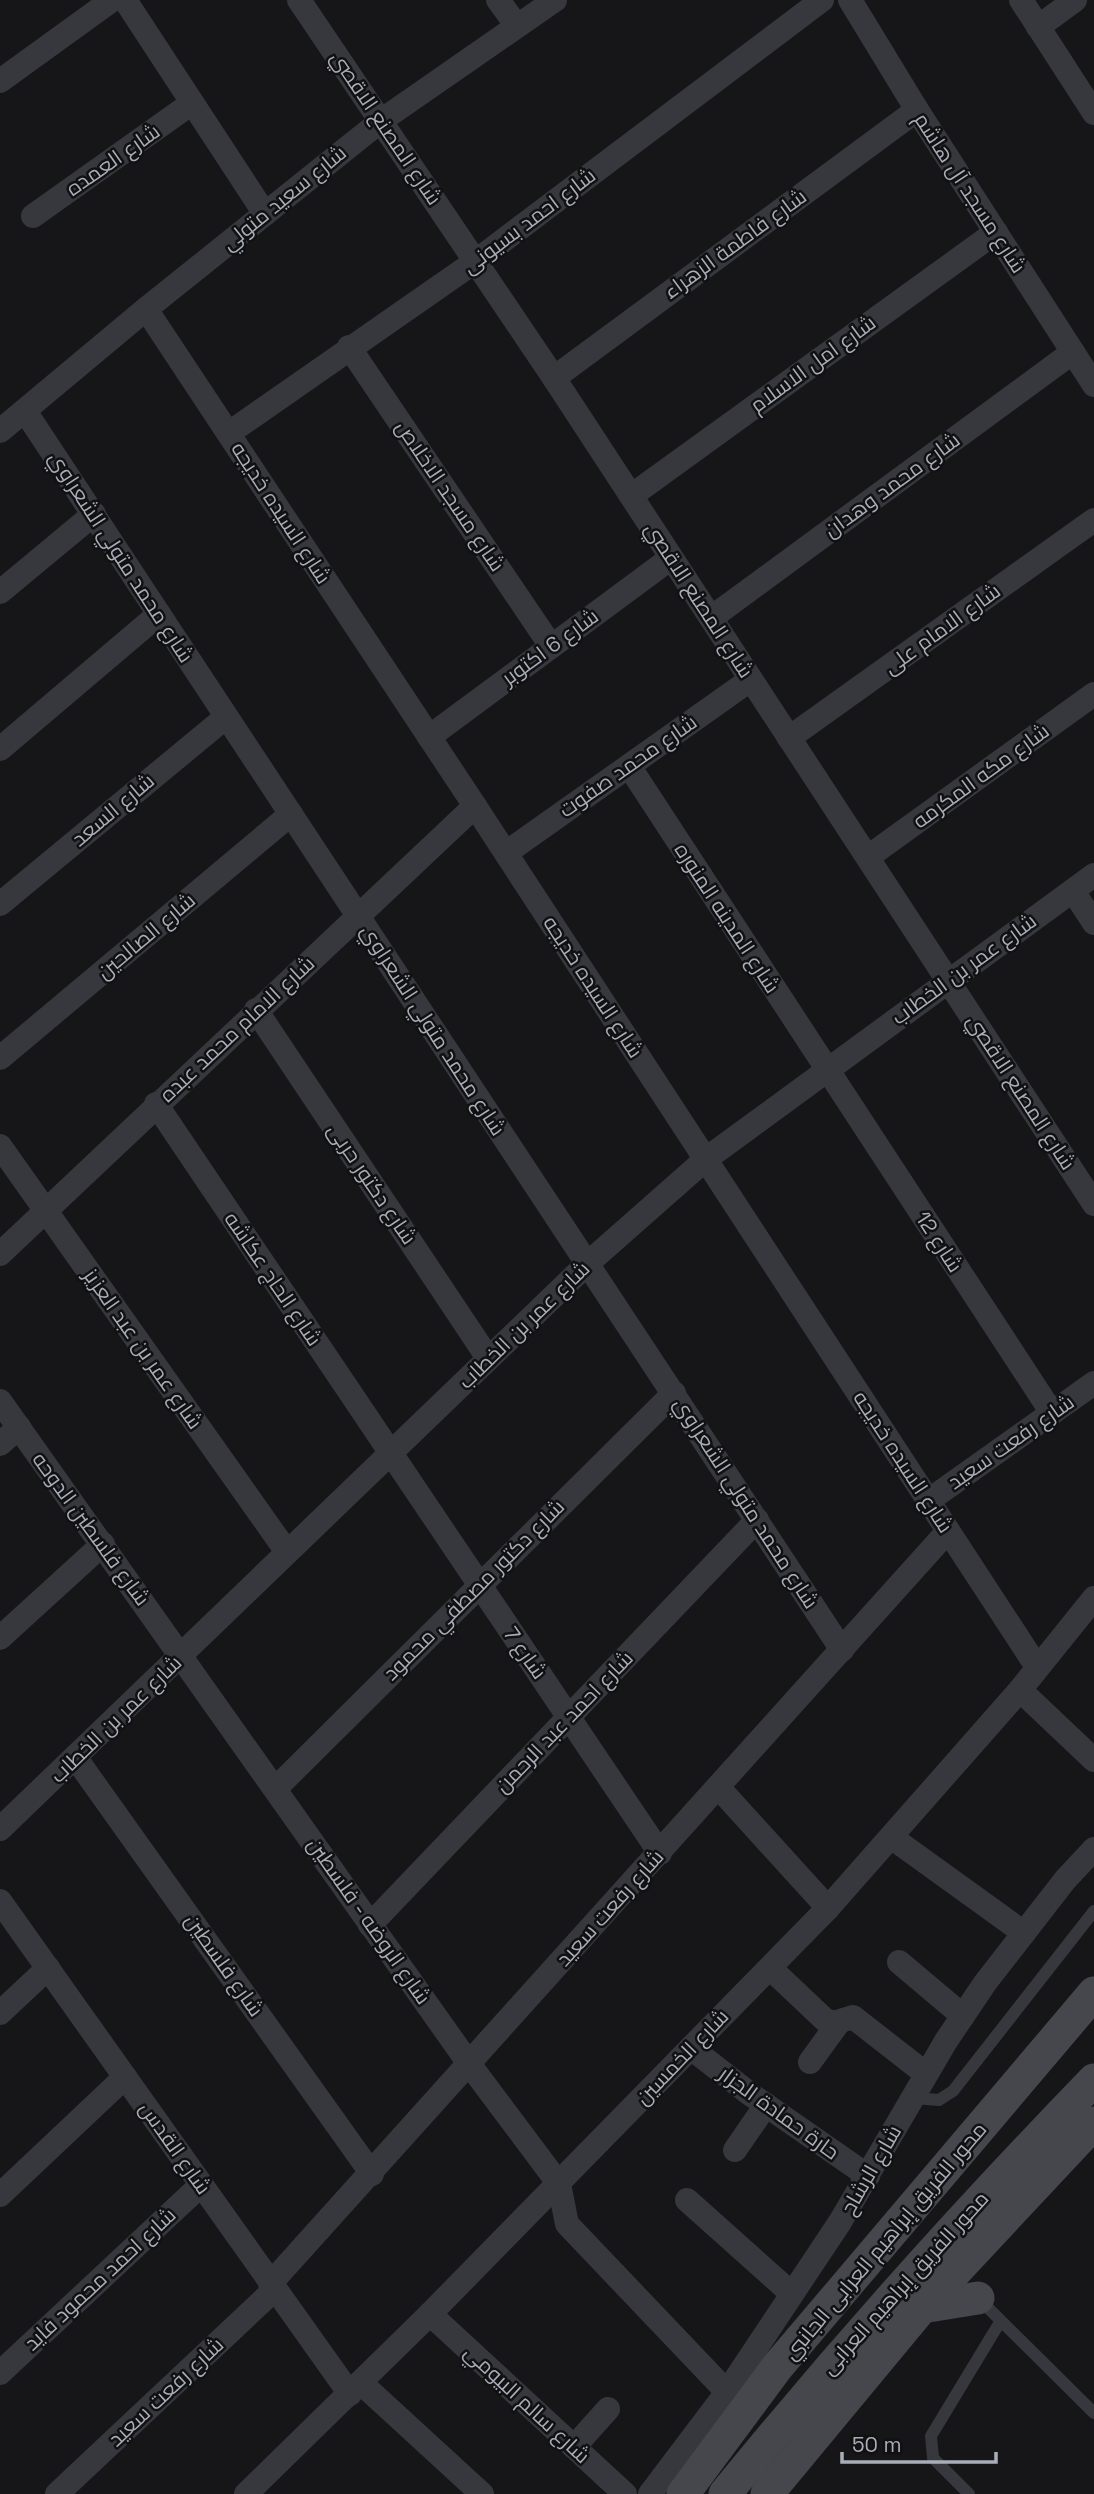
<svg xmlns="http://www.w3.org/2000/svg" width="1094" height="2494" font-family="'Space Grotesk',Cairo,sans-serif">
<style>
.lines{fill:none;stroke-linecap:round;stroke-linejoin:round}
.lane{stroke:#37383d;stroke-width:12}
.street{stroke:#37383d;stroke-width:24}
.secondary{stroke:#45474d;stroke-width:33}
.labels{text-anchor:middle;stroke-width:5;stroke-linejoin:round;paint-order:stroke}
.street-label{font-size:21px;fill:#a8adb8;stroke:#111113}
</style>
<rect width="100%" height="100%" fill="#161618"/>
<g class="lines">
<g class="lane">
<polyline points="913,2098 939,2100 953,2091 1094,1911"/>
<polyline points="978,2298 1094,2413"/>
<polyline points="969,2494 933,2458 931,2436 1000,2322"/>
</g>
<g class="street">
<polyline points="125,0 265,214"/>
<polyline points="299,0 554,378 1094,1204"/>
<polyline points="498,0 517,26"/>
<polyline points="850,0 917,110 1094,385"/>
<polyline points="1021,0 1094,113"/>
<polyline points="1038,27 1075,0"/>
<polyline points="0,81 112,0"/>
<polyline points="33,216 192,103"/>
<polyline points="146,309 475,806 1037,1667"/>
<polyline points="349,347 551,646"/>
<polyline points="554,378 917,110"/>
<polyline points="25,411 842,1650"/>
<polyline points="0,431 146,309 382,120 555,0"/>
<polyline points="229,433 476,261 822,0"/>
<polyline points="631,496 996,232"/>
<polyline points="0,592 94,514"/>
<polyline points="711,618 1073,352"/>
<polyline points="429,737 671,558"/>
<polyline points="789,738 1094,520"/>
<polyline points="0,749 159,614"/>
<polyline points="629,766 1052,1413"/>
<polyline points="506,853 750,680"/>
<polyline points="868,857 1094,694"/>
<polyline points="1073,891 1094,923"/>
<polyline points="0,904 226,717"/>
<polyline points="256,1010 488,1358"/>
<polyline points="0,1058 291,814"/>
<polyline points="156,1104 660,1853"/>
<polyline points="0,1146 287,1552"/>
<polyline points="0,1254 475,806"/>
<polyline points="0,1401 470,2065 559,2184 567,2224 727,2392"/>
<polyline points="0,1444 19,1427"/>
<polyline points="928,1501 1094,1383"/>
<polyline points="0,1638 103,1544"/>
<polyline points="1020,1690 1094,1760"/>
<polyline points="75,1757 372,2174"/>
<polyline points="276,1788 674,1393"/>
<polyline points="719,1788 828,1908"/>
<polyline points="0,1829 587,1264 706,1159 1094,875"/>
<polyline points="891,1837 1024,1933"/>
<polyline points="0,1901 350,2394"/>
<polyline points="370,1925 757,1520"/>
<polyline points="899,1962 963,2016"/>
<polyline points="770,1968 825,2020 834,2023 853,2017 926,2074"/>
<polyline points="0,2013 48,1968"/>
<polyline points="691,2048 750,2094 868,2176"/>
<polyline points="810,2062 839,2022"/>
<polyline points="735,2150 766,2105"/>
<polyline points="0,2195 125,2077"/>
<polyline points="687,2200 791,2293"/>
<polyline points="270,2284 948,1531"/>
<polyline points="430,2314 625,2494"/>
<polyline points="0,2373 201,2185"/>
<polyline points="361,2383 482,2494"/>
<polyline points="574,2447 608,2409"/>
<polyline points="57,2494 274,2290"/>
<polyline points="246,2494 430,2314 828,1908 1020,1690 1094,1598"/>
<polyline points="650,2494 727,2392 840,2222 946,2041 985,1983 1065,1880 1094,1849"/>
</g>
<g class="secondary">
<polyline points="922,2307 978,2298"/>
<polyline points="683,2494 778,2366 1094,1993"/>
<path d="M725,2494C842,2350 965,2213 1094,2080"/>
<polyline points="767,2494 922,2307 1094,2123"/>
</g>
</g>
<g class="labels">
<g class="street-label">
<text transform="translate(386 128) rotate(56)" y="7">شارع المصنع الاقصي</text>
<text transform="translate(113 160) rotate(-35)" y="7">شارع العمده</text>
<text transform="translate(970 193) rotate(57)" y="7">شارع مسجد آل هاشم</text>
<text transform="translate(284 198) rotate(-39)" y="7">شارع سعيد متولي</text>
<text transform="translate(529 221) rotate(-37)" y="7">شارع احمد بسيونى</text>
<text transform="translate(735 244) rotate(-36)" y="7">شارع فاطمة الزهراء</text>
<text transform="translate(813 364) rotate(-36)" y="7">شارع امل الاسلام</text>
<text transform="translate(892 485) rotate(-36)" y="7">شارع محمد وهدان</text>
<text transform="translate(450 496) rotate(56)" y="7">شارع مسجد الاخلاص</text>
<text transform="translate(281 513) rotate(57)" y="7">شارع السيده خديجه</text>
<text transform="translate(121 557) rotate(57)" y="7">شارع محمد متولي الشعراوي</text>
<text transform="translate(699 600) rotate(57)" y="7">شارع المصنع الاقصي</text>
<text transform="translate(942 629) rotate(-36)" y="7">شارع الامام على</text>
<text transform="translate(550 647) rotate(-36)" y="7">شارع 6 اكتوبر</text>
<text transform="translate(628 766) rotate(-35)" y="7">شارع محمد صفوت</text>
<text transform="translate(981 776) rotate(-36)" y="7">شارع مكه المكرمه</text>
<text transform="translate(113 810) rotate(-40)" y="7">شارع السعد</text>
<text transform="translate(727 918) rotate(57)" y="7">شارع المدينه المنوره</text>
<text transform="translate(146 936) rotate(-40)" y="7">شارع الصالحين</text>
<text transform="translate(964 969) rotate(-36)" y="7">شارع عمر بن الخطاب</text>
<text transform="translate(593 987) rotate(57)" y="7">شارع السيده خديجه</text>
<text transform="translate(237 1029) rotate(-43)" y="7">شارع الامام محمد عبده</text>
<text transform="translate(433 1030) rotate(57)" y="7">شارع محمد متولي الشعراوي</text>
<text transform="translate(1021 1092) rotate(57)" y="7">شارع المصنع الاقصي</text>
<text transform="translate(372 1184) rotate(56)" y="7">شارع دكتور حربى</text>
<text transform="translate(939 1242) rotate(57)" y="7">شارع 12</text>
<text transform="translate(273 1279) rotate(56)" y="7">شارع الحاج عكاشه</text>
<text transform="translate(524 1325) rotate(-44)" y="7">شارع عمر بن الخطاب</text>
<text transform="translate(143 1349) rotate(55)" y="7">شارع عمر بن عبد العزيز</text>
<text transform="translate(1011 1442) rotate(-35)" y="7">شارع رفعت سعيد</text>
<text transform="translate(903 1462) rotate(57)" y="7">شارع السيده خديجه</text>
<text transform="translate(746 1503) rotate(57)" y="7">شارع محمد متولي الشعراوي</text>
<text transform="translate(91 1529) rotate(54)" y="7">شارع فلسطين الدوحه</text>
<text transform="translate(474 1590) rotate(-45)" y="7">شارع دكتور مصطفي محمود</text>
<text transform="translate(525 1653) rotate(55)" y="7">شارع 7</text>
<text transform="translate(116 1719) rotate(-44)" y="7">شارع عمر بن الخطاب</text>
<text transform="translate(564 1722) rotate(-46)" y="7">شارع احمد عبد الرحمن</text>
<text transform="translate(610 1908) rotate(-48)" y="7">شارع رفعت سعيد</text>
<text transform="translate(369 1921) rotate(55)" y="7">شارع الروضه - فلسطين</text>
<text transform="translate(224 1965) rotate(55)" y="7">شارع فلسطين</text>
<text transform="translate(682 2057) rotate(-46)" y="7">شارع الخمسين</text>
<text transform="translate(779 2113) rotate(36)" y="7">حارة حمادة الجزار</text>
<text transform="translate(175 2148) rotate(55)" y="7">شارع القدس</text>
<text transform="translate(871 2170) rotate(-60)" y="7">شارع الرشاح</text>
<text transform="translate(885 2241) rotate(-50)" y="7">محور الفريق إبراهيم العرابى الجانبي</text>
<text transform="translate(100 2279) rotate(-43)" y="7">شارع احمد محمود فايد</text>
<text transform="translate(905 2283) rotate(-48)" y="7">محور الفريق إبراهيم العرابى</text>
<text transform="translate(166 2392) rotate(-43)" y="7">شارع رفعت سعيد</text>
<text transform="translate(527 2404) rotate(43)" y="7">شارع سالم البيومي</text>
</g>
</g>
<path d="M842 2452v10h154v-10" fill="none" stroke="#a8adb8" stroke-width="3.5"/>
<text x="852" y="2452" font-size="21" fill="#a8adb8" stroke="#111113" stroke-width="5" paint-order="stroke">50 m</text>
</svg>
